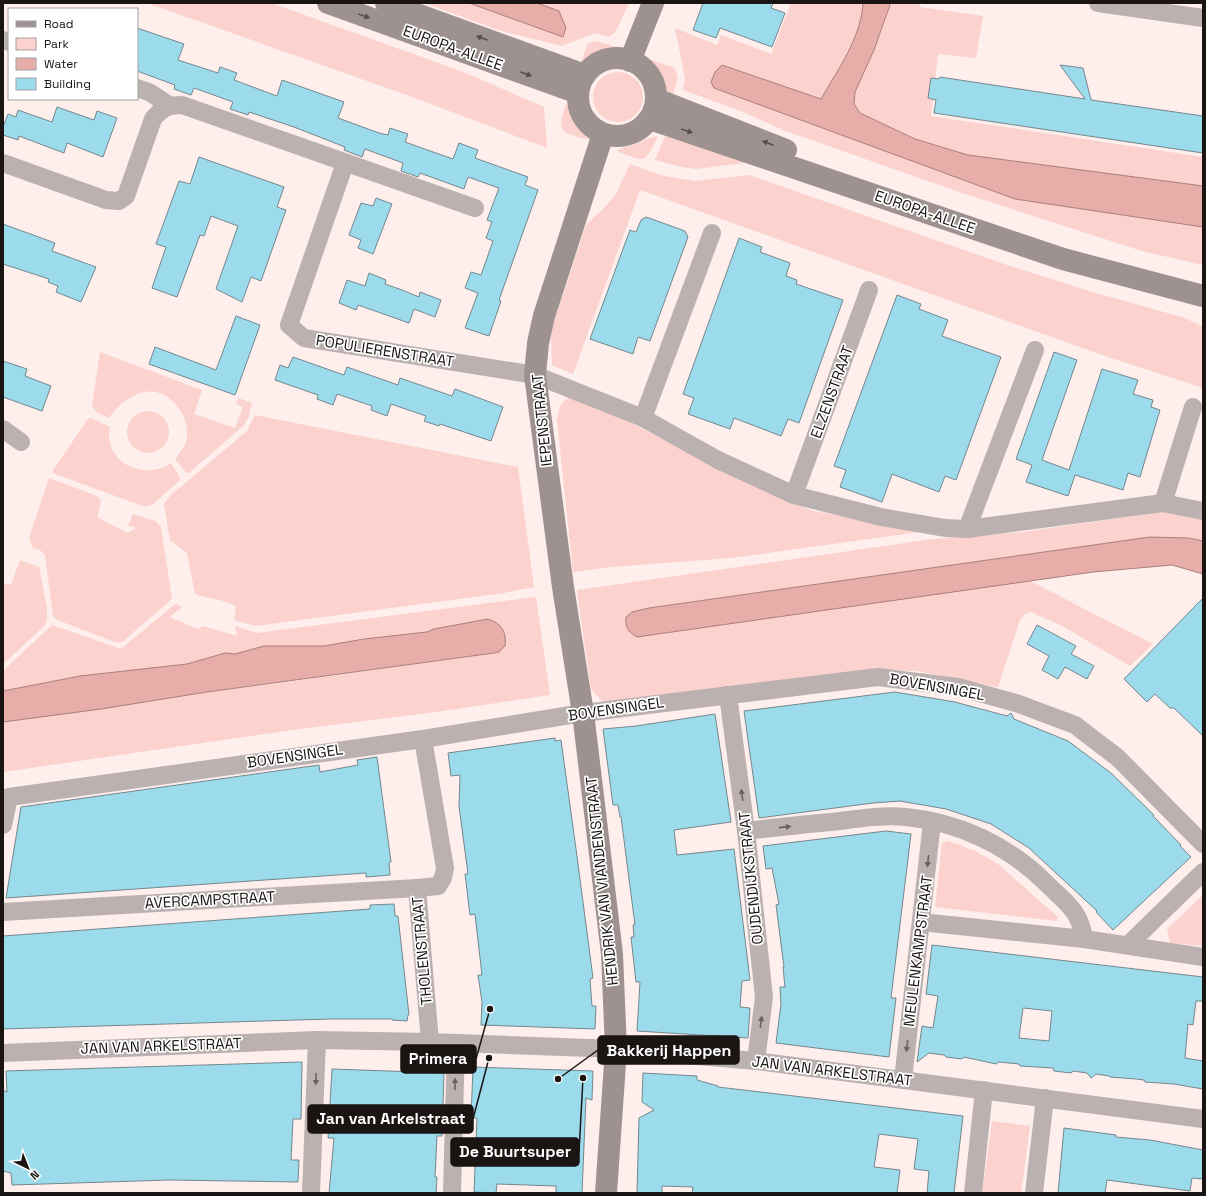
<svg xmlns="http://www.w3.org/2000/svg" width="1206" height="1196" viewBox="0 0 1206 1196" font-family="'Space Grotesk',sans-serif">
	<style>
		.green { fill: #fbd2ce }
		.water { fill: #e7ada8; stroke: #aa7f7b }
		.building { fill: #9bdbec; stroke: #75878c; fill-rule: evenodd }
		.lines { fill: none; stroke-linecap: round; stroke-linejoin: round }
		.street { stroke: #bab1b0; stroke-width: 18 }
		.secondary { stroke: #9e9291; stroke-width: 22 }
		.oneway { fill: #554d4c }
		.oneway2 { fill: #6a6262 }
		.labels { text-anchor: middle; stroke-width: 3.5; stroke-linejoin: round; paint-order: stroke }
		.street-label { font-size: 15px; fill: #1a1413; stroke: #fff }
		.leader { fill: none; stroke: #1a1413; stroke-width: 1.5 }
		.callout-dot { fill: #1a1413; stroke: #fff; stroke-width: 1.5 }
		.callout { fill: #1a1413; stroke: #1a1413; stroke-width: 1.5 }
		.callout-label { font-size: 16px; text-anchor: middle; font-weight: bold; fill: #fff }
	</style>
	<rect width="100%" height="100%" fill="#feeeec"/>
	<!-- green -->
	<g class="green">
		<polygon points="147,3 271,3 461,71 544,107 547,148 404,94"/>
		<polygon points="424,3 469,3 562,37 559,11 537,3 596,3 602,5 602,3 629,3 616,31 612,35 608,37 597,33 592,34 562,46 501,31"/>
		<path d="M791,3H863C861,38 838,69 821,99L722,65L715,73L711,82L1015,199L1203,227V265L1142,251L959,192L783,130L743,112L683,90L685,78L675,28L717,45L721,35L771,54Z"/>
		<polygon points="889,3 919,3 920,7 983,16 976,58 938,54 931,116 1203,157 1203,186 968,155 915,139 860,113 854,104 855,92 883,27"/>
		<path d="M597,41L622,49C618,53 612,52 607,53C597,56 590,62 580,65L588,43Z"/>
		<polygon points="646,58 675,68 678,78 672,98"/>
		<circle cx="618" cy="97" r="25"/>
		<path d="M566,104C573,110 582,130 588,140C561,132 556,133 566,104Z"/>
		<path d="M658,136C645,165 645,162 617,151C623,146 629,147 636,144C644,141 649,137 658,136Z"/>
		<polygon points="665,136 751,162 696,169 682,167 655,160"/>
		<polygon points="630,164 664,176 696,181 749,175 1004,264 1089,291 1185,318 1203,327 1203,388 1108,357 640,190 573,374 552,365 551,331 586,225 607,205 616,194"/>
		<path d="M100,352L202,390L194,414L235,428L243,407L236,404L238,398L252,403L249,416L244,425L189,473H186L175,459C180,453 186,446 187,438C188,427 185,417 179,409C158,378 126,393 109,418L96,412L92,406Z"/>
		<path d="M570,397L581,398L778,497L813,511L927,531L731,558L611,567L573,572L557,420C559,409 560,403 570,397Z"/>
		<circle cx="148" cy="432" r="21"/>
		<path d="M255,415L518,467L534,587L504,593L255,626L234,620L236,606C221,598 210,600 195,594L187,553L170,540L164,504L170,496L247,431Z"/>
		<path d="M91,418L110,427C102,461 143,482 171,463L179,476L180,480L153,504L145,507L53,473V470L88,419Z"/>
		<polygon points="49,478 97,496 101,501 97,517 127,533 135,529 135,527 128,526 133,514 155,521 161,527 172,599 122,642 115,642 57,620 53,616 45,555 40,550 33,548 29,538"/>
		<polygon points="1169,511 1203,516 1203,541 1188,538 1150,537 649,608 630,633 637,637 1030,581 1153,644 1130,666 1062,626 1031,612 1025,614 1020,620 998,687 916,671 890,670 605,704 591,689 577,590 933,539 1023,532"/>
		<polygon points="20,560 39,567 47,608 47,621 44,626 3,664 3,583 11,585"/>
		<polygon points="536,597 550,695 436,712 292,730 3,772 3,722 101,709 207,692 288,682 499,652 494,621 488,619 434,629 427,632 364,639 324,646 264,646 234,654 225,653 187,664 80,676 3,691 3,671 52,625 121,649 175,604 183,607 169,617 198,629 203,626 237,636 235,626 257,633"/>
		<polygon points="949,841 975,851 998,864 1058,917 1057,921 935,907 942,843"/>
		<polygon points="1203,895 1203,946 1170,943 1167,929"/>
		<polygon points="992,1121 1030,1126 1021,1193 982,1193"/>
	</g>
	<!-- water -->
	<g class="water">
		<polygon points="469,3 537,3 559,11 566,28 563,37"/>
		<path d="M863,3H889L890,5L874,50L855,92L854,104L860,113L915,139L968,155L1203,186V227L1015,199L714,88L711,82L715,72L722,65L821,99C838,69 861,38 863,3Z"/>
		<path d="M1150,537L1188,538L1203,541V574L1172,565L1093,572L637,637C628,632 625,627 626,617L632,612L649,608Z"/>
		<path d="M488,619C501,623 507,632 505,646L499,652L494,653L207,692L101,709L3,722V691L80,676L187,664L225,653L235,654L264,646H324L364,639L427,632L434,629Z"/>
	</g>
	<!-- building -->
	<g class="building">
		<polygon points="703,3 773,3 771,8 785,13 772,47 720,28 716,38 693,30"/>
		<polygon points="137,28 184,44 178,60 218,73 220,67 237,73 234,80 277,96 282,80 344,102 338,118 379,133 388,135 390,128 408,134 405,142 453,159 459,143 478,150 475,158 528,177 525,185 538,190 499,300 501,301 489,336 465,328 478,293 465,288 471,272 481,275 493,241 486,238 492,222 487,220 499,188 468,177 464,189 420,173 418,177 401,171 403,163 365,149 362,157 344,150 345,147 294,127 249,112 248,115 230,109 233,102 194,88 191,95 174,89 175,85 137,71"/>
		<polygon points="1060,65 1083,68 1091,100 1203,116 1203,153 934,113 936,100 928,98 931,78 939,79 940,77 1085,99"/>
		<polygon points="57,107 94,120 97,111 117,118 103,157 67,143 64,153 19,136 18,140 3,135 3,127 8,114 16,117 18,110 52,122"/>
		<polygon points="199,157 284,187 277,207 286,210 261,281 251,277 242,302 216,289 238,226 211,216 204,236 200,235 177,297 152,288 166,247 156,244 179,181 190,184"/>
		<polygon points="376,198 392,204 373,254 358,248 361,240 349,235 361,203 373,206"/>
		<polygon points="646,217 685,231 688,237 650,341 638,337 633,354 590,339 630,230 636,232 641,220"/>
		<polygon points="3,224 55,243 52,251 96,267 81,302 56,292 58,286 48,282 49,279 3,264"/>
		<polygon points="739,238 762,247 760,252 790,263 786,276 797,280 796,284 843,300 799,423 788,419 781,436 734,418 730,429 688,414 694,398 683,394"/>
		<polygon points="369,273 386,280 385,284 402,290 419,297 420,292 441,300 435,317 414,309 409,323 358,305 356,310 339,303 347,280 365,286"/>
		<polygon points="897,295 921,304 919,309 948,320 942,336 1001,357 956,480 945,476 939,492 892,474 882,502 840,487 846,470 834,466"/>
		<polygon points="236,316 260,325 235,395 149,364 155,347 216,370"/>
		<polygon points="1054,352 1077,360 1042,460 1069,470 1102,369 1138,380 1133,394 1153,400 1151,407 1160,410 1140,477 1128,473 1123,490 1075,475 1068,496 1026,482 1032,465 1016,459"/>
		<polygon points="293,357 344,375 347,367 398,385 400,378 452,396 455,389 503,407 491,441 440,424 439,426 424,421 426,416 391,404 387,416 371,410 372,406 337,394 333,405 317,399 318,395 275,380 280,365 288,368"/>
		<polygon points="3,361 27,369 25,376 51,386 42,411 3,397"/>
		<polygon points="1203,598 1203,736 1174,708 1170,708 1155,694 1147,702 1124,679"/>
		<polygon points="1037,625 1076,646 1071,654 1094,666 1087,679 1065,667 1058,679 1042,670 1049,656 1027,644"/>
		<polygon points="895,692 955,702 1007,716 1011,713 1014,719 1068,741 1111,773 1154,815 1153,816 1181,845 1180,846 1191,857 1113,930 1096,912 1097,911 1029,848 991,824 946,809 900,801 873,803 759,818 744,711"/>
		<polygon points="715,714 731,822 674,830 677,855 734,849 750,980 742,981 740,1007 750,1008 748,1038 637,1031 640,982 636,982 631,937 634,937 633,925 635,925 621,817 620,817 618,805 613,805 603,729 636,726"/>
		<polygon points="555,738 555,741 561,740 576,849 593,978 590,979 592,1006 596,1006 595,1029 481,1025 482,1002 478,975 482,975 475,914 470,915 465,874 468,874 459,806 460,775 451,776 448,753"/>
		<polygon points="377,757 391,862 389,863 390,875 366,877 366,873 6,898 21,807 319,765 320,772 358,765 357,760"/>
		<polygon points="886,831 911,834 891,998 896,998 889,1057 776,1043 781,1004 780,987 785,987 783,967 784,967 776,905 779,904 772,868 766,869 763,846"/>
		<polygon points="394,904 395,916 398,916 409,1015 408,1015 407,1021 392,1020 392,1019 330,1019 3,1029 3,936 370,909 370,905"/>
		<path d="M932,945L1203,977V1001H1196L1193,1025L1188,1024L1185,1058L1203,1061V1089L1174,1084L1145,1082L1144,1080L1136,1079L1110,1077L1109,1076L1096,1074L1091,1078L1087,1073L1073,1071L1071,1073L1054,1071L1053,1068L1020,1066L1019,1064L999,1062L996,1064L964,1057L962,1059L946,1057L944,1055L929,1053L917,1062L922,1026L933,1028L938,996L926,994ZM1023,1008L1052,1011L1049,1041L1019,1038Z"/>
		<polygon points="302,1062 301,1119 293,1119 291,1160 299,1160 298,1182 169,1180 12,1185 11,1173 3,1171 3,1090 7,1092 6,1071"/>
		<polygon points="473,1067 593,1071 592,1100 586,1098 582,1193 556,1193 556,1186 497,1184 496,1193 474,1192 477,1118 471,1118"/>
		<polygon points="332,1069 444,1073 442,1136 437,1136 435,1177 437,1177 436,1193 329,1193 334,1138 328,1138"/>
		<polygon points="643,1073 697,1076 697,1080 718,1086 718,1087 963,1116 954,1193 927,1193 929,1171 914,1169 918,1139 879,1134 874,1167 900,1170 897,1193 692,1193 693,1187 662,1186 662,1193 637,1193 639,1118 654,1110 642,1102"/>
		<polygon points="1064,1128 1116,1135 1116,1137 1150,1140 1203,1150 1203,1179 1192,1178 1190,1191 1107,1180 1105,1193 1058,1193"/>
	</g>
	<g class="lines">
		<!-- street -->
		<g class="street">
			<polyline points="1098,3 1203,18"/>
			<polyline points="3,40 9,42"/>
			<polyline points="137,88 149,92 169,105"/>
			<path d="M3,163L106,200L119,201L126,196L153,119C162,108 168,105 182,105L475,208"/>
			<polyline points="345,163 289,325 304,338 535,375 643,418 718,460 794,495 881,517 945,528 967,529 1163,503 1203,511"/>
			<polyline points="643,418 712,233"/>
			<polyline points="3,429 21,442"/>
			<polyline points="794,495 869,290"/>
			<polyline points="1163,503 1193,407"/>
			<polyline points="967,529 1035,350"/>
			<polyline points="728,695 746,831 764,997 756,1061"/>
			<polyline points="423,739 445,868 443,878 438,886 417,888 430,1042"/>
			<polyline points="3,825 9,797 423,739 583,713 878,677 958,687 1016,703 1075,725 1118,758 1203,844"/>
			<path d="M746,831C778,827 809,824 840,821C862,818 884,815 906,817C959,822 1009,846 1046,883C1066,903 1080,910 1084,939"/>
			<polyline points="3,912 417,888"/>
			<polyline points="921,922 1084,939 1203,957"/>
			<polyline points="1128,945 1203,872"/>
			<polyline points="3,1053 317,1040 430,1042 616,1049 756,1061 1203,1119"/>
			<polyline points="903,1080 932,822"/>
			<polyline points="311,1193 317,1040"/>
			<polyline points="452,1193 456,1043"/>
			<polyline points="973,1193 984,1090"/>
			<polyline points="1034,1193 1045,1098"/>
		</g>
		<!-- secondary -->
		<g class="secondary">
			<polyline points="328,3 578,93"/>
			<polyline points="386,3 585,75"/>
			<circle cx="617" cy="97" r="39"/>
			<polyline points="630,61 653,3"/>
			<polyline points="656,99 786,150"/>
			<polyline points="650,119 1063,259 1203,296"/>
			<polyline points="603,134 544,316 538,343 535,375 563,587 583,713 612,954 616,1049 606,1193"/>
		</g>
	</g>
	<!-- one-way arrows -->
	<defs><path id="oneway-solid" d="M-6-.8H1V-3.2L6.5 0L1 3.2V.8H-6Z"/></defs>
	<g class="oneway">
		<use href="#oneway-solid" transform="translate(364 16) rotate(20)"/>
		<use href="#oneway-solid" transform="translate(482 38) rotate(-160)"/>
		<use href="#oneway-solid" transform="translate(526 74) rotate(20)"/>
		<use href="#oneway-solid" transform="translate(687 131) rotate(19)"/>
		<use href="#oneway-solid" transform="translate(768 143) rotate(-159)"/>
	</g>
	<g class="oneway2">
		<use href="#oneway-solid" transform="translate(742 795) rotate(-98)"/>
		<use href="#oneway-solid" transform="translate(785 827) rotate(-6)"/>
		<use href="#oneway-solid" transform="translate(928 861) rotate(96)"/>
		<use href="#oneway-solid" transform="translate(761 1022) rotate(-83)"/>
		<use href="#oneway-solid" transform="translate(907 1046) rotate(97)"/>
		<use href="#oneway-solid" transform="translate(316 1079) rotate(92)"/>
		<use href="#oneway-solid" transform="translate(455 1084) rotate(-89)"/>
	</g>
	<g class="labels">
		<!-- street labels -->
		<g class="street-label">
			<text transform="translate(453 48) rotate(20)" y="5">EUROPA-ALLEE</text>
			<text transform="translate(925 212) rotate(19)" y="5">EUROPA-ALLEE</text>
			<text transform="translate(385 351) rotate(9)" y="5">POPULIERENSTRAAT</text>
			<text transform="translate(832 392) rotate(-70)" y="5">ELZENSTRAAT</text>
			<text transform="translate(542 420) rotate(-96)" y="5">IEPENSTRAAT</text>
			<text transform="translate(937 687) rotate(10)" y="5">BOVENSINGEL</text>
			<text transform="translate(616 709) rotate(-8)" y="5">BOVENSINGEL</text>
			<text transform="translate(295 756) rotate(-8)" y="5">BOVENSINGEL</text>
			<text transform="translate(751 878) rotate(-96)" y="5">OUDENDIJKSTRAAT</text>
			<text transform="translate(602 881) rotate(-96)" y="5">HENDRIK VAN VIANDENSTRAAT</text>
			<text transform="translate(210 900) rotate(-3)" y="5">AVERCAMPSTRAAT</text>
			<text transform="translate(422 951) rotate(-95)" y="5">THOLENSTRAAT</text>
			<text transform="translate(918 951) rotate(-83)" y="5">MEULENKAMPSTRAAT</text>
			<text transform="translate(161 1046) rotate(-2)" y="5">JAN VAN ARKELSTRAAT</text>
			<text transform="translate(832 1071) rotate(7)" y="5">JAN VAN ARKELSTRAAT</text>
		</g>
	</g>
	<!-- callouts -->
	<path class="leader" d="M558 1079L598 1050M490 1009L476 1059M489 1058L473 1119M583 1078L579 1152"/>
	<g class="callout-dot">
		<circle cx="558" cy="1079" r="4"/>
		<circle cx="490" cy="1009" r="4"/>
		<circle cx="489" cy="1058" r="4"/>
		<circle cx="583" cy="1078" r="4"/>
	</g>
	<g class="callout">
		<rect x="598" y="1036" width="141" height="28" rx="4"/>
		<rect x="401" y="1045" width="75" height="28" rx="4"/>
		<rect x="308" y="1105" width="165" height="28" rx="4"/>
		<rect x="451" y="1138" width="128" height="28" rx="4"/>
	</g>
	<g class="callout-label">
		<text x="669" y="1056">Bakkerij Happen</text>
		<text x="438" y="1064">Primera</text>
		<text x="391" y="1124">Jan van Arkelstraat</text>
		<text x="515" y="1157">De Buurtsuper</text>
	</g>
	<!-- border -->
	<rect width="1206" height="1196" fill="none" stroke="#1a1413" stroke-width="8"/>
	<!-- legend -->
	<rect x="8" y="8" width="130" height="92" fill="#ffffff" stroke="#a3a1a1"/>
	<rect x="16" y="21" width="20" height="6" fill="#9e9291" stroke="#a3a1a1"/>
	<text x="44" y="28" font-size="12" fill="#1a1413">Road</text>
	<rect x="16" y="38" width="20" height="12" fill="#fbd2ce" stroke="#a3a1a1"/>
	<text x="44" y="48" font-size="12" fill="#1a1413">Park</text>
	<rect x="16" y="58" width="20" height="12" fill="#e7ada8" stroke="#a3a1a1"/>
	<text x="44" y="68" font-size="12" fill="#1a1413">Water</text>
	<rect x="16" y="78" width="20" height="12" fill="#9bdbec" stroke="#a3a1a1"/>
	<text x="44" y="88" font-size="12" fill="#1a1413">Building</text>
	<!-- north arrow -->
	<g transform="translate(28 1168) rotate(137)" stroke="#ffffff" stroke-width="3" paint-order="stroke">
	<path d="M0-3L7 15L0 10L-7 15Z" fill="#1a1413"/>
	<text y="-6" font-size="11" font-weight="bold" text-anchor="middle" fill="#1a1413">N</text>
	</g>
</svg>
